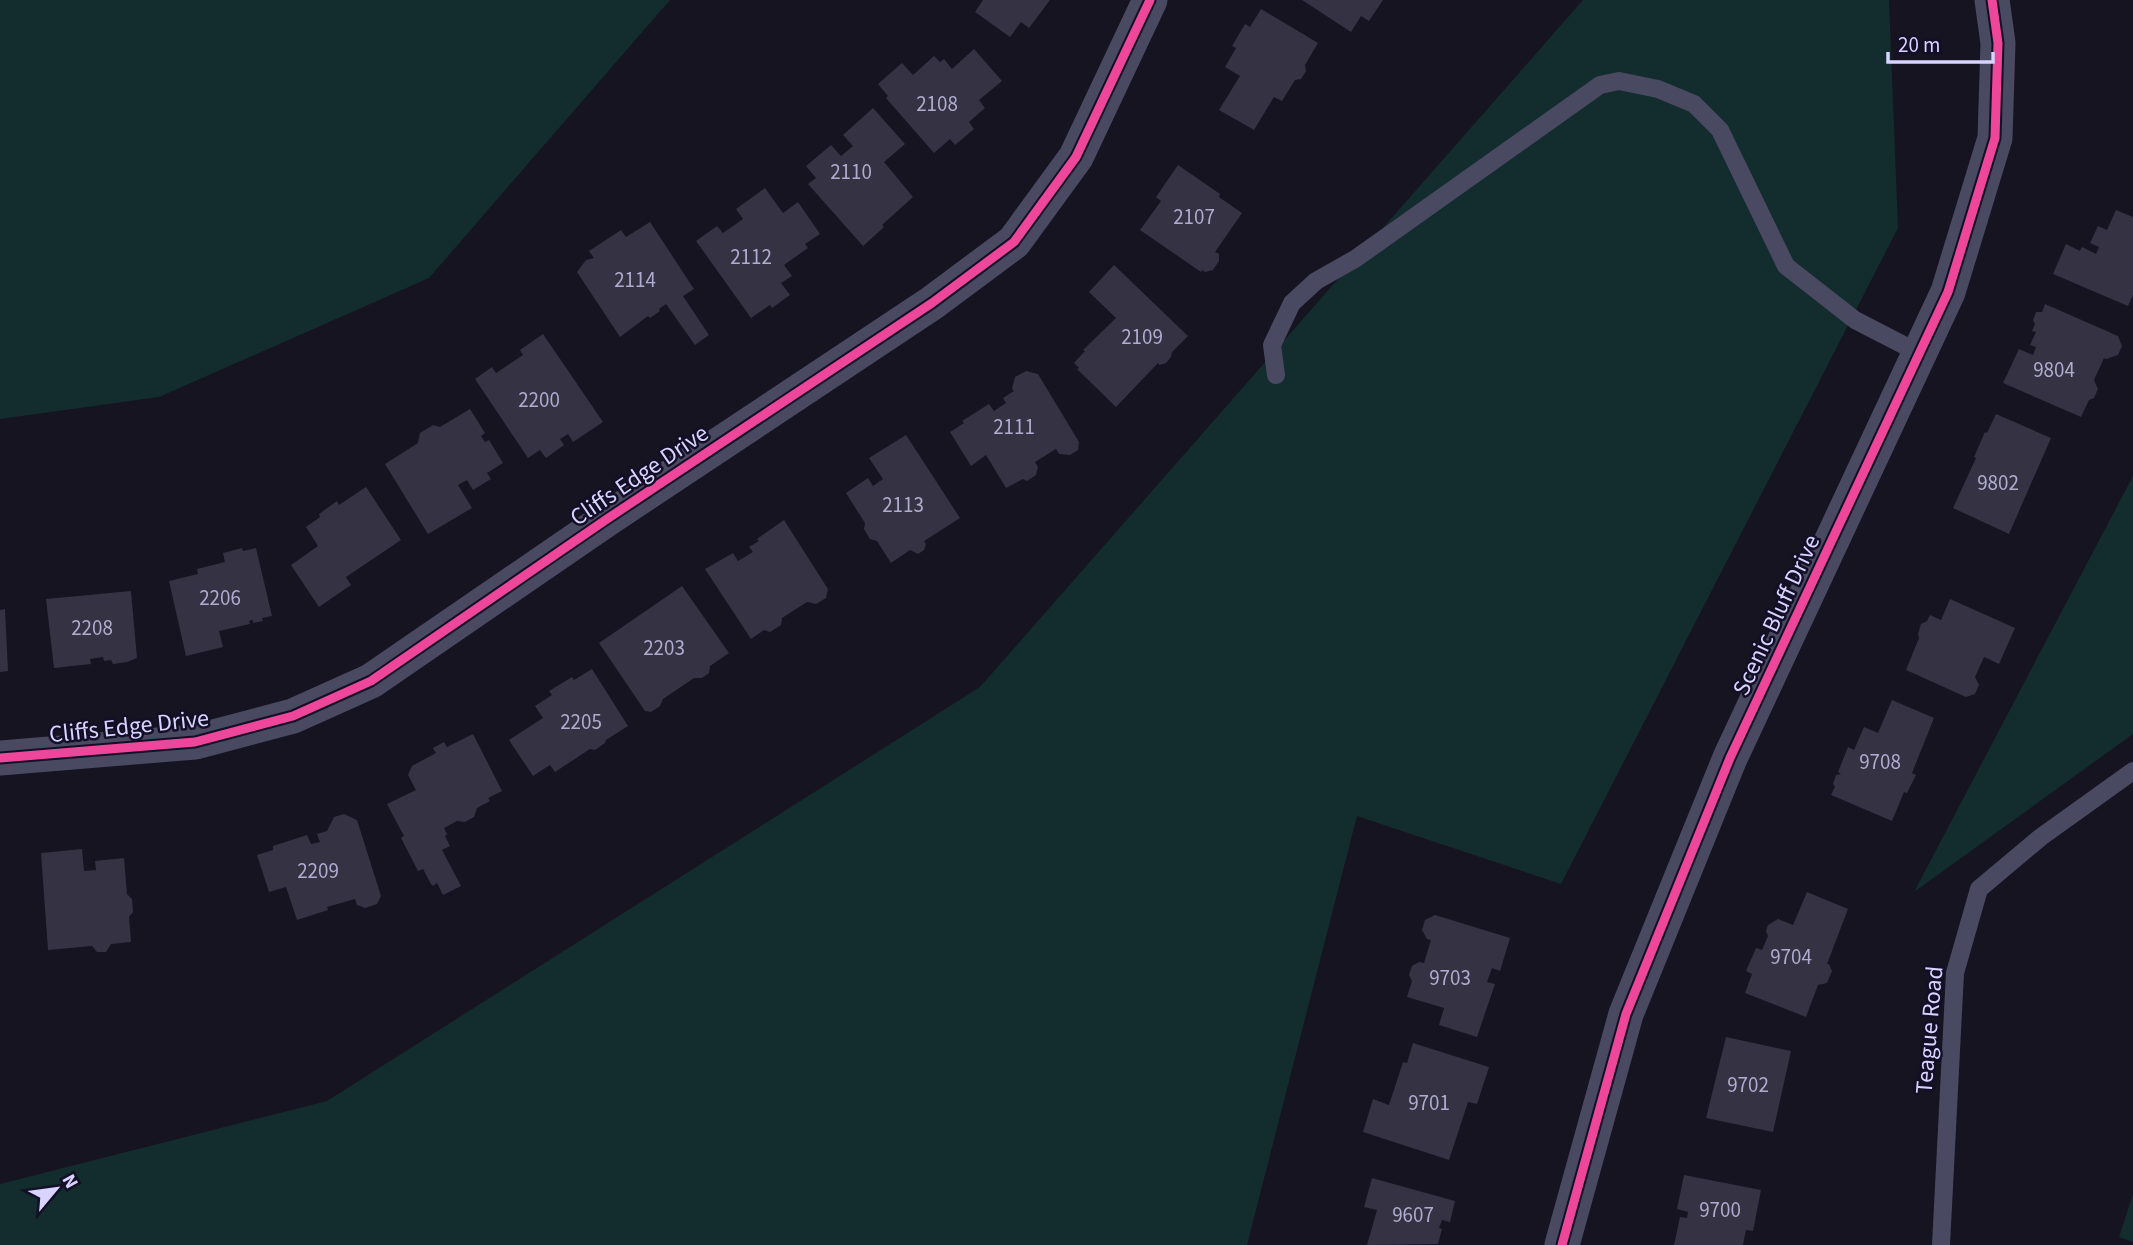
<svg xmlns="http://www.w3.org/2000/svg" width="2133" height="1245" viewBox="0 0 2133 1245" font-family="'Source Sans 3',sans-serif">
	<style>
		.green { fill: #132c2d }
		.building { fill: #343243 }
		.lines { fill: none; stroke-linecap: round; stroke-linejoin: round }
		.lane { stroke: #4a4962; stroke-width: 18 }
		.street { stroke: #4a4962; stroke-width: 35 }
		.cycleway-casing { stroke: #130f26; stroke-width: 13 }
		.cycleway { stroke: #ed469a; stroke-width: 9 }
		.labels { text-anchor: middle; stroke-width: 5; stroke-linejoin: round; paint-order: stroke }
		.number-label { font-size: 21px; fill: #b0acd0 }
		.street-label { font-size: 24px; fill: #d9d4ff; stroke: #130f26 }
	</style>
	<rect width="100%" height="100%" fill="#161421"/>
	<!-- green -->
	<g class="green">
		<polygon points="0,0 670,0 429,278 159,397 0,419"/>
		<polygon points="1583,0 1889,0 1898,228 1561,884 1357,816 1247,1245 0,1245 0,1184 327,1101 980,687"/>
		<polygon points="2133,476 2133,734 1914,892"/>
		<polygon points="2133,1194 2133,1242 2119,1237"/>
	</g>
	<!-- building -->
	<g class="building">
		<polygon points="983,0 1050,0 1029,28 1021,22 1010,37 975,12"/>
		<polygon points="1302,0 1383,0 1369,21 1361,16 1351,32"/>
		<polygon points="1261,9 1318,43 1305,65 1306,71 1301,79 1295,80 1282,101 1274,97 1254,130 1219,110 1240,76 1225,67 1236,48 1232,46 1245,24 1250,27"/>
		<polygon points="974,49 1002,81 979,100 985,108 969,122 974,129 955,145 950,139 934,153 886,98 888,96 878,84 902,63 913,75 934,56 940,62 944,59 952,69"/>
		<polygon points="873,108 905,144 884,162 913,197 882,225 884,227 863,246 808,184 816,178 806,166 831,145 841,156 853,146 843,135"/>
		<polygon points="1178,165 1220,194 1219,197 1242,213 1215,252 1219,254 1219,261 1213,270 1205,272 1202,270 1201,272 1140,230 1161,201 1156,197"/>
		<polygon points="765,188 783,213 798,202 820,234 805,244 808,248 784,265 792,276 781,283 790,295 772,308 770,305 751,318 696,241 717,226 723,233 743,219 736,209"/>
		<polygon points="2116,210 2133,217 2133,295 2128,306 2053,274 2066,244 2080,251 2082,247 2096,254 2099,247 2090,243 2098,226 2107,230"/>
		<polygon points="650,222 694,289 683,296 709,335 695,345 666,304 659,309 660,311 650,318 648,316 620,337 577,272 586,260 594,258 589,251 621,230 626,237"/>
		<polygon points="1114,265 1188,336 1172,352 1171,357 1166,363 1159,365 1158,363 1116,407 1077,369 1079,368 1074,363 1085,351 1083,350 1116,318 1089,292"/>
		<polygon points="2045,304 2118,336 2122,346 2118,355 2106,359 2104,358 2094,380 2098,389 2094,398 2089,400 2081,417 2003,383 2019,349 2033,355 2036,347 2030,345 2036,332 2032,331 2035,324 2033,320 2036,312 2042,312"/>
		<polygon points="543,334 603,422 573,442 568,434 560,439 564,445 546,458 540,450 528,458 475,379 492,367 496,373 523,355 520,350"/>
		<polygon points="1026,371 1038,374 1079,442 1078,450 1070,455 1059,454 1056,449 1035,462 1038,467 1036,475 1027,481 1023,479 1006,488 986,455 971,466 950,432 964,423 962,421 989,404 994,411 1006,403 1003,398 1014,391 1012,389 1015,377"/>
		<polygon points="470,409 485,433 481,436 485,442 489,440 503,463 487,473 491,479 473,490 467,480 458,485 472,508 428,534 385,464 418,443 420,433 433,425 440,427"/>
		<polygon points="1996,414 2051,438 2009,534 1953,508 1976,458 1974,457 1985,432 1987,433"/>
		<polygon points="906,435 960,518 924,541 926,544 924,550 918,554 910,550 891,563 877,541 870,539 864,529 865,523 846,493 868,478 873,486 883,479 869,458"/>
		<polygon points="366,487 401,540 346,577 351,585 319,607 291,565 318,546 306,527 320,517 319,514 337,501 339,505"/>
		<polygon points="784,520 828,589 826,598 816,604 807,602 782,618 781,625 770,632 764,630 751,639 705,569 733,553 738,561 753,552 749,547 759,541 757,539"/>
		<polygon points="242,548 243,551 256,548 272,616 262,618 263,621 253,623 253,620 249,621 250,624 219,631 223,647 186,656 169,581 198,574 197,569 225,562 223,553"/>
		<polygon points="682,586 729,653 710,666 709,673 702,678 694,678 663,699 660,706 651,712 645,711 599,643"/>
		<polygon points="131,591 137,658 127,662 113,664 111,660 104,661 103,657 90,659 91,664 54,668 46,599"/>
		<polygon points="1950,599 2015,628 1999,664 1984,657 1975,677 1979,685 1975,694 1966,697 1906,670 1919,638 1918,634 1921,624 1927,621 1930,615 1941,620"/>
		<polygon points="5,609 8,671 0,672 0,610"/>
		<polygon points="592,669 628,726 606,740 605,743 595,750 590,749 555,772 550,765 533,776 509,740 543,718 535,706 552,695 549,691 572,677 574,680"/>
		<polygon points="1892,700 1934,718 1912,773 1916,775 1907,793 1904,792 1892,821 1831,795 1835,787 1833,784 1836,775 1841,774 1838,772 1848,747 1854,750 1864,727 1878,733"/>
		<polygon points="473,734 502,791 488,798 490,801 477,808 474,817 465,822 457,821 444,828 447,834 445,836 450,846 442,850 461,886 443,895 437,883 433,886 431,884 423,869 418,871 401,838 404,836 387,804 416,790 408,775 412,766 436,753 433,748 444,742 447,747"/>
		<polygon points="344,814 357,820 381,896 377,904 365,908 357,905 355,899 327,907 328,910 297,920 286,887 269,892 257,855 273,850 273,846 307,835 311,844 320,842 317,834 327,831 334,817"/>
		<polygon points="82,849 84,871 96,870 95,861 124,858 127,894 132,899 133,912 129,917 131,942 111,944 106,952 97,952 92,946 48,950 41,853"/>
		<polygon points="1807,892 1848,909 1827,964 1829,964 1832,971 1827,983 1818,985 1806,1017 1745,993 1752,974 1746,971 1756,948 1762,950 1768,936 1766,931 1768,925 1778,919 1793,925"/>
		<polygon points="1435,915 1510,938 1500,971 1492,968 1487,982 1495,984 1477,1037 1439,1025 1444,1008 1407,997 1412,981 1409,975 1412,966 1419,962 1424,963 1431,940 1427,939 1422,930 1425,920"/>
		<polygon points="1726,1037 1791,1051 1773,1132 1706,1118"/>
		<polygon points="1413,1043 1489,1067 1477,1104 1468,1102 1449,1160 1363,1132 1373,1099 1389,1105 1403,1062 1407,1063"/>
		<polygon points="1684,1175 1761,1190 1753,1231 1746,1230 1743,1245 1674,1245 1680,1217 1687,1218 1688,1212 1677,1209"/>
		<polygon points="1372,1178 1455,1201 1450,1222 1442,1220 1439,1228 1442,1229 1438,1244 1367,1245 1377,1210 1364,1207"/>
	</g>
	<g class="lines">
		<!-- lane -->
		<g class="lane">
			<polyline points="1276,375 1272,345 1292,303 1316,281 1355,259 1600,85 1619,81 1658,89 1694,104 1720,130 1786,266 1855,320 1919,353"/>
			<polyline points="1941,1245 1955,973 1979,889 2041,837 2133,771"/>
		</g>
		<!-- street -->
		<g class="street">
			<polyline points="0,758 195,742 293,716 371,681 607,519 932,303 1014,242 1076,157 1150,0"/>
			<polyline points="1562,1245 1626,1014 1730,758 1948,292 1995,138 1998,43 1992,0"/>
		</g>
		<defs>
			<g id="cycleway">
				<polyline points="0,758 195,742 293,716 371,681 607,519 932,303 1014,242 1076,157 1150,0"/>
				<polyline points="1562,1245 1626,1014 1730,758 1948,292 1995,138 1998,43 1992,0"/>
			</g>
		</defs>
		<!-- cycleway casing -->
		<use href="#cycleway" class="cycleway-casing"/>
		<!-- cycleway -->
		<use href="#cycleway" class="cycleway"/>
	</g>
	<g class="labels">
		<!-- number labels -->
		<g class="number-label">
			<text x="937" y="111">2108</text>
			<text x="851" y="179">2110</text>
			<text x="1194" y="224">2107</text>
			<text x="751" y="264">2112</text>
			<text x="635" y="287">2114</text>
			<text x="1142" y="344">2109</text>
			<text x="2054" y="377">9804</text>
			<text x="539" y="407">2200</text>
			<text x="1014" y="434">2111</text>
			<text x="1998" y="490">9802</text>
			<text x="903" y="512">2113</text>
			<text x="220" y="605">2206</text>
			<text x="92" y="635">2208</text>
			<text x="664" y="655">2203</text>
			<text x="581" y="729">2205</text>
			<text x="1880" y="769">9708</text>
			<text x="318" y="878">2209</text>
			<text x="1791" y="964">9704</text>
			<text x="1450" y="985">9703</text>
			<text x="1748" y="1092">9702</text>
			<text x="1429" y="1110">9701</text>
			<text x="1720" y="1217">9700</text>
			<text x="1413" y="1222">9607</text>
		</g>
		<!-- street labels -->
		<g class="street-label">
			<text transform="translate(639 475) rotate(-34)" y="8">Cliffs Edge Drive</text>
			<text transform="translate(1776 615) rotate(-65)" y="8">Scenic Bluff Drive</text>
			<text transform="translate(129 726) rotate(-6)" y="8">Cliffs Edge Drive</text>
			<text transform="translate(1929 1030) rotate(-85)" y="8">Teague Road</text>
		</g>
	</g>
	<!-- north arrow -->
	<g transform="translate(56 1189) rotate(61)" stroke="#130f26" stroke-width="5" paint-order="stroke">
	<path d="M0-5L12 26L0 18L-12 26Z" fill="#d9d4ff"/>
	<text y="-10" font-size="19" font-weight="bold" text-anchor="middle" fill="#d9d4ff">N</text>
	</g>
	<!-- scale -->
	<path d="M1888 52v10h105v-10" fill="none" stroke="#d9d4ff" stroke-width="3.5"/>
	<text x="1898" y="52" font-size="21" fill="#d9d4ff" stroke="#130f26" stroke-width="5" paint-order="stroke">20 m</text>
</svg>
